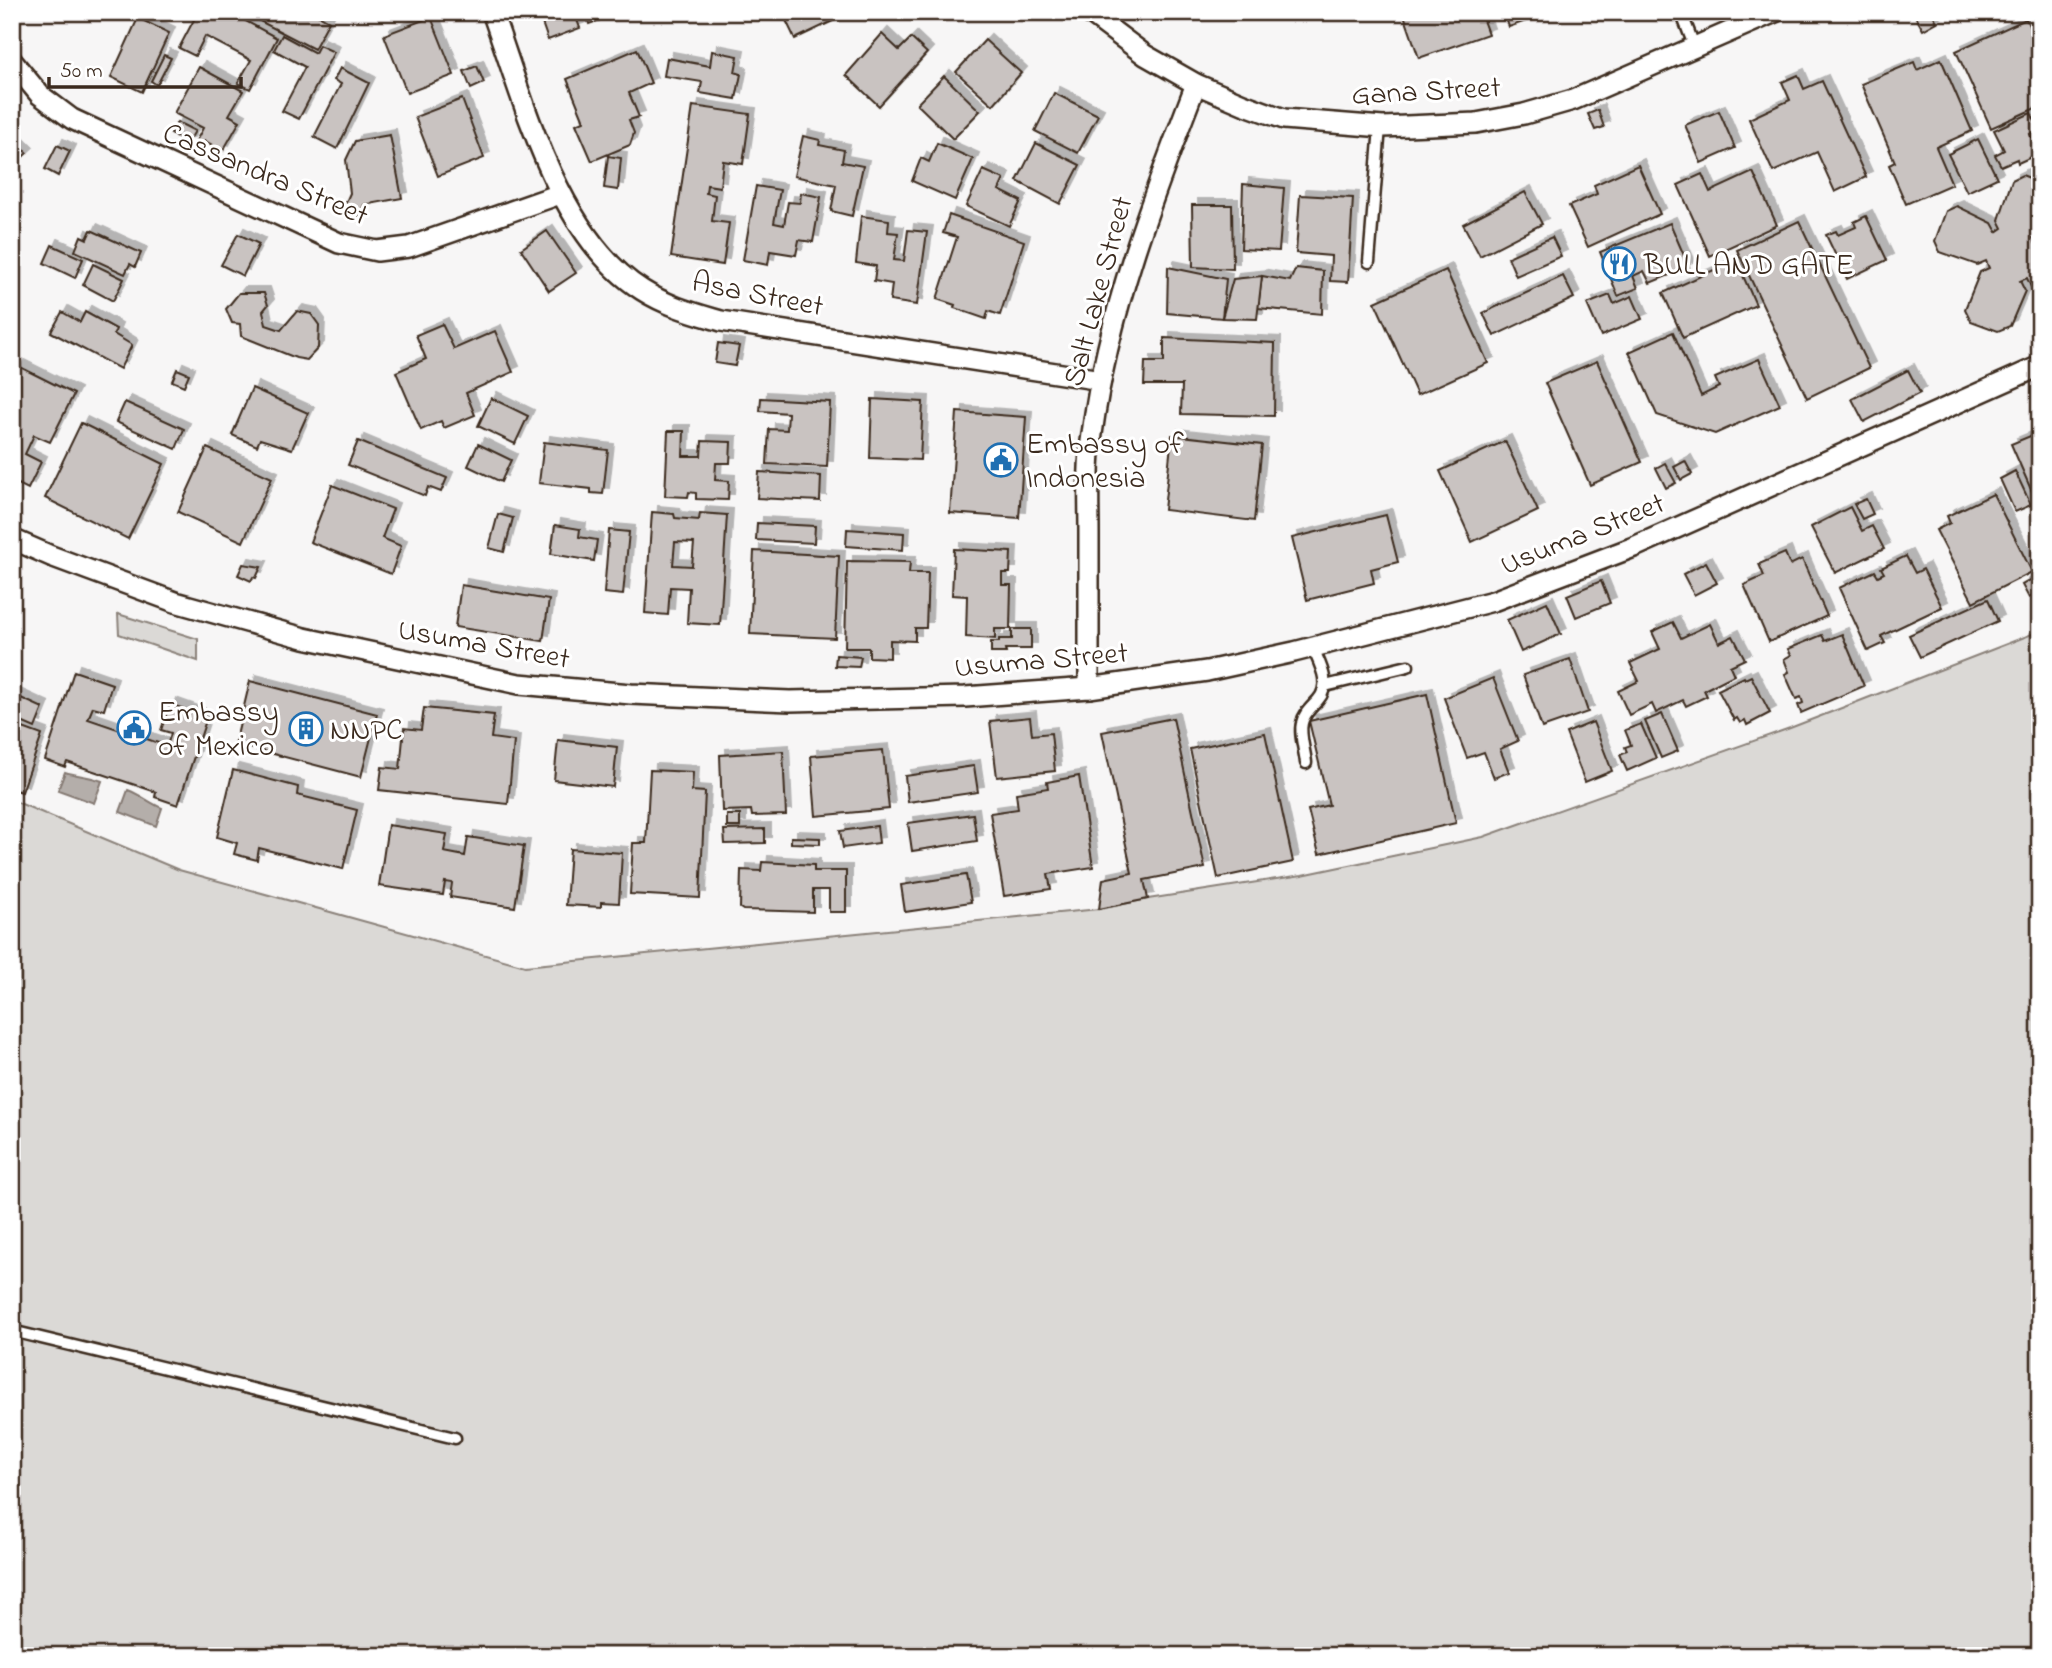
<svg xmlns="http://www.w3.org/2000/svg" width="2052" height="1668" viewBox="0 0 2052 1668" font-family="'Indie Flower',sans-serif">
	<style>
		.green { fill: #dbd9d6; stroke: #8b827a; stroke-width: 2 }
		.water { fill: #b4aeaa; stroke: #847972; stroke-width: 2 }
		.building { fill: #c9c3c1; stroke: #3b2a1e; stroke-width: 2; fill-rule: evenodd; filter: url(#shadow) }
		.lines { fill: none; stroke-linecap: round; stroke-linejoin: round }
		.lane-casing { stroke: #3b2a1e; stroke-width: 15 }
		.street-casing { stroke: #3b2a1e; stroke-width: 24 }
		.lane { stroke: #fff; stroke-width: 10 }
		.street { stroke: #fff; stroke-width: 19 }
		.labels { text-anchor: middle; stroke-width: 6; stroke-linejoin: round; paint-order: stroke }
		.street-label { font-size: 30px; fill: #3b2a1e; stroke: #fff }
		.poi-label { font-size: 30px; fill: #3b2a1e; stroke: #fff; text-anchor: start }
	</style>
	<defs>
		<filter id="shadow"><feDropShadow dx="6" dy="-6" stdDeviation="0" flood-color="#0004"/></filter>
	</defs>
	<rect width="100%" height="100%" fill="#f7f6f6"/>
	<filter id="ink" filterUnits="userSpaceOnUse"><feTurbulence type="fractalNoise" baseFrequency=".0143" numOctaves="2"/><feDisplacementMap in="SourceGraphic" scale="14" xChannelSelector="R" yChannelSelector="G"/><feConvolveMatrix kernelMatrix="1 2 1 2 8 2 1 2 1" color-interpolation-filters="sRGB"/></filter>
	<g filter="url(#ink)">
		<!-- green -->
		<g class="green">
			<polygon points="118,614 198,639 198,661 119,634"/>
			<polygon points="2040,631 2040,1656 12,1656 12,800 179,870 525,966 1099,909 1148,899 1302,875 1483,837 1790,728"/>
		</g>
		<!-- water -->
		<g class="water">
			<path d="M65,772C78,776 89,776 102,781L94,803L58,790Z"/>
			<path d="M128,790C141,795 150,803 162,808L156,826L120,812Z"/>
		</g>
		<!-- building -->
		<g class="building">
			<polygon points="198,12 229,12 277,38 250,89 238,83 251,60 205,36 195,56 179,48"/>
			<polygon points="255,12 313,12 329,21 314,49 252,17"/>
			<polygon points="553,12 574,12 580,28 548,40 540,17"/>
			<polygon points="585,12 623,12 589,24"/>
			<polygon points="782,12 852,12 795,39"/>
			<polygon points="1403,12 1480,12 1488,34 1419,58"/>
			<polygon points="1504,12 1552,12 1509,27"/>
			<polygon points="1913,12 1932,12 1937,22 1923,30"/>
			<polygon points="431,17 454,75 407,93 384,35"/>
			<polygon points="138,18 169,33 142,92 111,77"/>
			<polygon points="2026,19 2040,49 2040,106 1991,128 1956,51"/>
			<polygon points="882,34 899,50 911,38 927,53 879,106 846,75"/>
			<polygon points="282,35 315,53 319,45 334,52 299,119 282,111 305,67 274,50"/>
			<polygon points="985,40 1021,73 993,105 956,72"/>
			<polygon points="637,49 651,83 629,93 639,117 629,120 634,133 630,145 592,161 576,124 584,121 567,79"/>
			<polygon points="712,51 738,56 735,72 741,74 736,99 700,93 702,82 664,76 667,58 710,66"/>
			<polygon points="164,55 171,58 157,85 151,81"/>
			<polygon points="1941,59 1972,131 1936,147 1952,184 1906,204 1889,165 1895,162 1861,84 1914,62 1917,70"/>
			<polygon points="477,66 484,83 471,89 464,71"/>
			<polygon points="199,67 243,91 229,115 240,121 223,151 205,141 203,145 196,141 203,128 174,113"/>
			<polygon points="340,68 369,83 337,149 314,137 341,84 334,80"/>
			<polygon points="1798,75 1804,89 1822,81 1866,177 1835,192 1817,152 1773,172 1749,119 1790,100 1782,82"/>
			<polygon points="944,76 980,111 953,139 917,104"/>
			<polygon points="1054,93 1098,115 1078,153 1035,131"/>
			<polygon points="462,99 484,158 438,176 415,117"/>
			<polygon points="693,106 750,114 743,164 723,161 720,187 707,185 706,193 715,195 712,221 729,223 723,265 671,257"/>
			<polygon points="1598,110 1604,127 1595,130 1588,114"/>
			<polygon points="1719,111 1735,148 1701,163 1685,125"/>
			<polygon points="2031,113 2039,130 2030,134 2035,145 2040,142 2040,153 2018,163 2017,159 2001,166 1995,155 2004,150 1994,130"/>
			<polygon points="177,122 195,131 188,143 171,134"/>
			<polygon points="390,135 402,198 364,205 358,221 341,213 350,193 346,160 355,141"/>
			<polygon points="803,136 820,140 819,145 844,150 842,162 863,166 852,216 831,211 836,185 794,176"/>
			<polygon points="12,138 27,153 12,167"/>
			<polygon points="1978,139 1997,178 1967,192 1948,154"/>
			<polygon points="937,143 973,159 955,200 912,181 921,158 929,162"/>
			<polygon points="1036,143 1080,165 1060,204 1017,181"/>
			<polygon points="57,145 70,151 58,176 45,169"/>
			<polygon points="608,156 621,158 618,190 604,188"/>
			<polygon points="1638,165 1660,214 1588,247 1569,206 1597,194 1594,185"/>
			<polygon points="983,170 1004,179 999,190 1021,201 1009,226 966,206"/>
			<polygon points="1753,172 1777,225 1710,256 1678,185 1702,174 1710,192"/>
			<polygon points="2022,175 2040,182 2040,234 2033,238 2036,245 2040,243 2040,291 2031,287 2027,278 2020,281 2025,291 2010,326 1998,331 1971,321 1965,309 1980,272 1989,268 1986,261 1977,265 1940,252 1935,241 1946,211 1957,206 1992,223 1997,232 2003,228 1999,220 2012,180"/>
			<polygon points="1243,184 1284,188 1279,251 1241,249"/>
			<polygon points="756,186 780,190 774,223 784,225 788,202 800,203 801,193 821,197 813,242 799,240 796,255 770,251 768,265 743,260"/>
			<polygon points="1525,192 1542,224 1480,256 1463,224"/>
			<polygon points="1300,195 1353,198 1348,282 1330,281 1331,256 1296,253"/>
			<polygon points="1192,205 1232,205 1233,269 1193,267"/>
			<polygon points="949,215 1024,241 1000,315 988,311 986,319 954,308 955,305 937,299 957,237 943,233"/>
			<polygon points="861,216 889,220 888,232 898,233 894,260 904,261 908,230 927,232 917,305 890,301 892,284 874,281 876,266 856,263"/>
			<polygon points="1866,216 1887,260 1847,279 1826,235 1836,231 1838,235 1856,227 1854,222"/>
			<polygon points="1799,221 1869,368 1807,398 1737,250"/>
			<polygon points="1670,223 1689,267 1650,283 1644,271 1633,276 1638,288 1618,296 1600,252"/>
			<polygon points="91,230 141,253 135,267 130,264 125,274 75,251 81,236 87,239"/>
			<polygon points="547,231 576,273 549,291 521,249"/>
			<polygon points="238,234 259,244 243,276 221,265"/>
			<polygon points="1552,237 1561,256 1516,276 1508,257"/>
			<polygon points="52,245 83,259 75,278 44,263"/>
			<polygon points="1736,260 1756,305 1683,338 1663,293"/>
			<polygon points="93,264 124,279 113,301 83,285"/>
			<polygon points="1168,267 1226,279 1222,318 1167,313"/>
			<polygon points="1296,268 1323,271 1322,314 1258,308 1262,276 1290,281"/>
			<polygon points="1446,270 1488,363 1417,395 1375,302"/>
			<polygon points="1262,276 1257,319 1222,318 1233,279"/>
			<polygon points="1563,276 1574,298 1494,336 1483,313"/>
			<polygon points="239,293 264,293 268,305 263,311 266,325 281,330 297,311 311,314 319,325 318,348 307,360 296,358 241,336 240,324 232,323 226,309"/>
			<polygon points="1610,295 1614,304 1632,296 1642,319 1601,336 1587,304"/>
			<polygon points="62,312 80,322 85,312 116,329 114,334 132,345 120,369 51,332"/>
			<polygon points="442,324 454,349 495,331 513,372 466,393 475,415 444,428 441,421 421,430 396,372 426,359 416,335"/>
			<polygon points="1673,332 1701,396 1719,387 1715,378 1759,359 1780,405 1715,434 1657,415 1629,352"/>
			<polygon points="1164,338 1275,343 1274,416 1181,414 1182,385 1144,385 1145,362 1164,362"/>
			<polygon points="718,343 739,346 735,366 715,363"/>
			<polygon points="1597,361 1642,462 1590,485 1545,383"/>
			<polygon points="18,366 74,394 50,442 34,435 25,454 41,462 28,489 12,481 12,378"/>
			<polygon points="177,369 189,374 184,386 172,381"/>
			<polygon points="1908,370 1920,393 1864,422 1852,399"/>
			<polygon points="252,388 308,413 292,449 260,439 257,446 232,435"/>
			<polygon points="491,398 528,416 515,444 478,426"/>
			<polygon points="761,398 830,402 827,467 767,464 769,429 787,430 788,413 760,411"/>
			<polygon points="872,399 923,402 920,460 870,458"/>
			<polygon points="125,402 184,429 176,449 116,422"/>
			<polygon points="957,412 1026,417 1019,518 950,513"/>
			<polygon points="81,423 164,464 128,539 45,498"/>
			<polygon points="668,431 684,431 683,456 701,456 702,441 731,442 730,463 716,463 715,480 729,481 728,500 696,499 696,493 689,492 688,497 665,496"/>
			<polygon points="2040,432 2040,510 2011,444"/>
			<polygon points="1172,435 1262,445 1254,521 1164,510"/>
			<polygon points="358,441 447,478 441,492 428,487 425,496 348,465"/>
			<polygon points="1505,441 1538,511 1472,542 1440,471"/>
			<polygon points="544,442 608,450 603,494 591,493 591,489 539,483"/>
			<polygon points="478,444 511,460 501,482 468,466"/>
			<polygon points="207,448 272,478 243,542 178,512"/>
			<polygon points="1685,461 1692,474 1681,480 1674,467"/>
			<polygon points="1665,463 1676,483 1666,488 1656,468"/>
			<polygon points="2015,471 2031,505 2015,512 2000,479"/>
			<polygon points="759,472 821,476 820,501 757,498"/>
			<polygon points="332,485 393,509 382,538 401,546 391,574 310,542"/>
			<polygon points="1993,494 2032,572 1973,602 1936,530 1950,523 1947,516"/>
			<polygon points="1866,499 1873,514 1862,519 1854,504"/>
			<polygon points="1850,507 1862,531 1872,526 1884,549 1835,573 1811,527"/>
			<path d="M652,512L674,514L675,518L699,520L700,513L727,515L720,625L687,623L689,588L670,587L668,615L645,613ZM675,542L694,543L692,566L673,565Z"/>
			<polygon points="498,514 513,518 504,552 489,548"/>
			<polygon points="1386,515 1398,562 1371,569 1374,583 1307,600 1292,538"/>
			<polygon points="757,523 815,526 814,543 756,540"/>
			<polygon points="555,525 580,529 579,537 597,540 594,561 551,554"/>
			<polygon points="847,529 904,533 903,550 846,546"/>
			<polygon points="609,530 629,532 623,595 604,593"/>
			<polygon points="954,549 1011,552 1010,573 1002,573 1002,585 1011,585 1010,629 995,629 995,639 966,637 967,596 952,595"/>
			<polygon points="754,551 839,556 835,638 750,634"/>
			<polygon points="1785,553 1790,565 1802,559 1827,616 1769,642 1744,585 1764,576 1759,564"/>
			<polygon points="1906,556 1915,573 1923,569 1942,607 1881,636 1885,643 1868,651 1839,588 1875,571 1878,576 1884,573 1881,568"/>
			<polygon points="847,561 910,562 909,573 928,573 926,628 915,628 915,641 890,640 890,658 869,657 869,648 845,648"/>
			<polygon points="1706,562 1717,583 1694,595 1683,574"/>
			<polygon points="243,564 261,567 256,578 253,577 251,581 238,575"/>
			<polygon points="2034,578 2040,592 2029,598 2022,585"/>
			<polygon points="1601,581 1610,603 1576,617 1567,595"/>
			<polygon points="461,585 549,600 543,641 455,627"/>
			<polygon points="1988,599 1998,621 1920,657 1909,635"/>
			<polygon points="1547,602 1561,634 1521,652 1507,620"/>
			<polygon points="1673,622 1681,638 1710,624 1719,643 1733,636 1745,659 1730,666 1734,675 1704,690 1707,696 1686,706 1683,700 1656,713 1652,704 1629,715 1618,691 1639,681 1630,663 1660,649 1652,632"/>
			<polygon points="1012,629 1031,629 1031,649 1005,649 1006,653 991,653 991,642 999,642 999,639 1012,639"/>
			<polygon points="1842,634 1864,686 1801,713 1798,705 1803,703 1801,697 1796,699 1785,674 1789,672 1784,659 1791,655 1788,649 1822,635 1825,641"/>
			<polygon points="836,655 861,657 859,667 835,666"/>
			<polygon points="1570,659 1588,712 1542,728 1523,675"/>
			<polygon points="74,671 112,684 104,710 93,707 88,719 167,746 171,733 161,730 170,704 207,717 178,805 155,797 156,792 67,762 65,767 45,760"/>
			<polygon points="1751,676 1770,713 1747,725 1745,720 1740,723 1737,718 1734,720 1718,690 1744,677 1745,679"/>
			<polygon points="1493,678 1518,741 1500,749 1509,772 1494,778 1484,752 1467,758 1444,698"/>
			<polygon points="250,681 377,714 361,777 235,744"/>
			<polygon points="12,694 43,708 35,728 12,718"/>
			<polygon points="1427,694 1456,823 1319,854 1308,810 1329,805 1309,721"/>
			<polygon points="424,708 494,715 491,738 514,741 508,804 379,790 382,767 400,769 404,728 421,730"/>
			<polygon points="1662,714 1678,751 1661,758 1645,721"/>
			<polygon points="1030,717 1032,735 1051,733 1055,771 997,777 990,721"/>
			<polygon points="1173,718 1205,868 1144,880 1148,899 1099,909 1103,879 1132,873 1102,732"/>
			<polygon points="1593,722 1612,771 1585,782 1566,733"/>
			<polygon points="12,724 42,735 22,792 12,789"/>
			<polygon points="1641,724 1656,758 1627,771 1620,755 1627,752 1625,747 1631,745 1625,730"/>
			<polygon points="1265,733 1293,862 1218,878 1190,749"/>
			<polygon points="558,740 617,747 613,787 554,780"/>
			<polygon points="883,750 889,809 816,816 811,756"/>
			<polygon points="783,751 786,815 752,816 751,810 722,811 720,755"/>
			<polygon points="974,766 978,792 908,802 905,776"/>
			<polygon points="233,770 298,787 297,795 357,810 343,869 259,848 257,860 234,854 237,843 217,837"/>
			<polygon points="650,770 693,772 692,791 705,792 700,898 630,894 633,843 646,843"/>
			<polygon points="1079,776 1093,867 1048,874 1051,889 1004,896 990,813 1018,809 1016,793 1048,788 1047,782"/>
			<polygon points="973,814 977,841 912,851 908,823"/>
			<rect x="727" y="815" width="13" height="12"/>
			<polygon points="388,825 447,834 444,852 465,856 468,837 524,846 515,907 450,897 452,883 445,882 443,895 379,886"/>
			<polygon points="877,826 879,843 843,848 840,831"/>
			<polygon points="765,829 765,843 725,844 724,830"/>
			<polygon points="791,837 820,838 820,844 791,843"/>
			<polygon points="570,849 622,853 619,903 601,902 601,907 566,905"/>
			<polygon points="762,862 814,865 814,871 846,871 846,912 829,912 829,890 813,890 813,912 743,910 740,908 741,870 761,871"/>
			<polygon points="966,875 971,902 905,912 901,885"/>
		</g>
		<g class="lines">
			<defs>
				<g id="lane">
					<polyline points="1681,12 1695,48"/>
					<polyline points="1369,262 1380,127"/>
					<polyline points="1325,686 1408,666"/>
					<path d="M1306,763C1305,751 1299,734 1302,723C1304,713 1312,707 1318,700C1332,684 1320,665 1313,648"/>
					<polyline points="12,1331 455,1438"/>
				</g>
				<g id="street">
					<path d="M492,12C524,101 558,237 642,290C667,306 694,313 721,321L1101,380"/>
					<polyline points="1088,12 1145,55 1196,84 1243,104 1284,119 1383,127 1476,123 1524,114 1573,100 1775,12"/>
					<polyline points="12,61 40,95 72,119 339,243 377,251 409,247 560,194"/>
					<polyline points="12,539 51,556 175,602 304,638 519,684 631,694 790,701 965,697 1089,688 1207,671 1294,652 1493,601 1634,547 2040,366"/>
					<path d="M1089,688C1089,637 1089,586 1089,534C1089,501 1087,467 1092,434C1108,312 1152,198 1196,84"/>
				</g>
			</defs>
			<!-- lane casing -->
			<use href="#lane" class="lane-casing"/>
			<!-- street casing -->
			<use href="#street" class="street-casing"/>
			<!-- lane -->
			<use href="#lane" class="lane"/>
			<!-- street -->
			<use href="#street" class="street"/>
		</g>
	</g>
	<!-- icons -->
	<defs>
		<symbol id="restaurant-ring" viewBox="-11 -11 22 22"><circle r="9.5" fill="#fff" stroke="#1f6fb2" stroke-width="1.5"/><path d="M-5-6h1v4h1v-4h1v4h1v-4h1v5L-1.5 .5V6h-2V.5L-5-1ZM5-6V6H3V1.5H1.5Q1.5-4 5-6Z" fill="#1f6fb2"/></symbol>
		<symbol id="civic-ring" viewBox="-11 -11 22 22"><circle r="9.5" fill="#fff" stroke="#1f6fb2" stroke-width="1.5"/><path d="M-.6-6.5H3V-4.5H.6V-3L4-1V1h2V6H-6V1h2V-1L-.6-3ZM-1.2 2.5V6h2.4V2.5Z" fill="#1f6fb2"/></symbol>
		<symbol id="building-ring" viewBox="-11 -11 22 22"><circle r="9.5" fill="#fff" stroke="#1f6fb2" stroke-width="1.5"/><path d="M-4-6H4V6H1V3H-1V6H-4ZM-2.5-4.3h1.7v1.8h-1.7ZM.8-4.3h1.7v1.8H.8ZM-2.5-1h1.7V.8h-1.7ZM.8-1h1.7V.8H.8Z" fill="#1f6fb2"/></symbol>
	</defs>
	<g fill-rule="evenodd">
		<use href="#restaurant-ring" x="1600" y="245" width="38" height="38"/>
		<use href="#civic-ring" x="982" y="441" width="38" height="38"/>
		<use href="#civic-ring" x="115" y="709" width="38" height="38"/>
		<use href="#building-ring" x="287" y="710" width="38" height="38"/>
	</g>
	<g class="labels">
		<!-- street labels -->
		<g class="street-label">
			<text transform="translate(1426 90) rotate(-3)" y="10">Gana Street</text>
			<text transform="translate(266 173) rotate(23)" y="10">Cassandra Street</text>
			<text transform="translate(1097 291) rotate(-75)" y="10">Salt Lake Street</text>
			<text transform="translate(758 293) rotate(11)" y="10">Asa Street</text>
			<text transform="translate(1582 533) rotate(-22)" y="10">Usuma Street</text>
			<text transform="translate(484 643) rotate(10)" y="10">Usuma Street</text>
			<text transform="translate(1041 659) rotate(-5)" y="10">Usuma Street</text>
		</g>
		<!-- poi labels -->
		<g class="poi-label">
			<text x="1644" y="274">BULL AND GATE</text>
			<text x="1026" y="453">Embassy of<tspan x="1026" dy="34">Indonesia</tspan></text>
			<text x="158" y="721">Embassy<tspan x="158" dy="34">of Mexico</tspan></text>
			<text x="330" y="739">NNPC</text>
		</g>
	</g>
	<!-- margin -->
	<rect width="2052" height="1668" fill="none" stroke="#fff" stroke-width="42"/>
	<rect x="21" y="21" width="2010" height="1626" fill="none" stroke="#3b2a1e" stroke-width="2.5" filter="url(#ink)"/>
	<!-- scale -->
	<path d="M49 77v10h192v-10" fill="none" stroke="#3b2a1e" stroke-width="3.5"/>
	<text x="60" y="77" font-size="21" fill="#3b2a1e" stroke="#ffffff" stroke-width="5" paint-order="stroke">50 m</text>
</svg>
